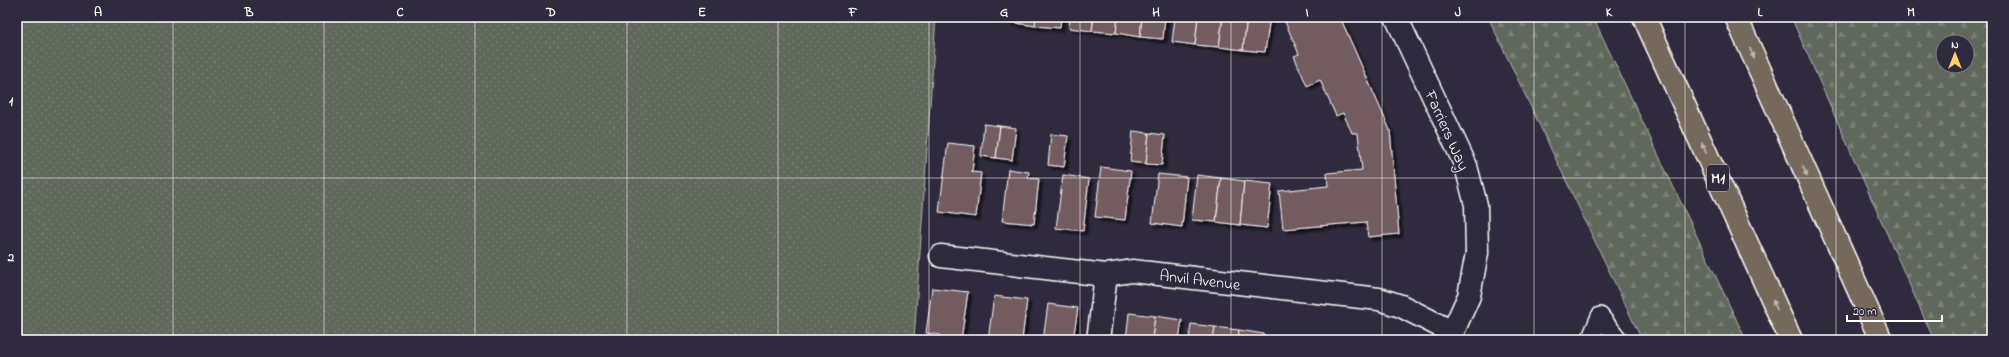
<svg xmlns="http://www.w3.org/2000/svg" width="2009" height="357" viewBox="0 0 2009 357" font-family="'Indie Flower',sans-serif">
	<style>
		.grass { fill: url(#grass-dots); stroke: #b0b4ad }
		.forest { fill: url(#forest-firs); stroke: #b0b4ad; fill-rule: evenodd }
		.building { fill: #735c61; stroke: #fff; filter: url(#shadow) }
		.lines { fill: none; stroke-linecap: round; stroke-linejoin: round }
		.lane-casing { stroke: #fff; stroke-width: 20 }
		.street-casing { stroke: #fff; stroke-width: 25 }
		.highway-casing { stroke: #fff; stroke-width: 25 }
		.lane { stroke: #2f2a3d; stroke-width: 17 }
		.street { stroke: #2f2a3d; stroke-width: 22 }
		.highway { stroke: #76695c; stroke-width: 22 }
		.oneway { fill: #c1bcb6 }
		.grid { fill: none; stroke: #fff; stroke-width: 1; stroke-opacity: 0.55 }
		.labels { text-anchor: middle; stroke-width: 3; stroke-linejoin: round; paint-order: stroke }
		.shield { fill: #2f2a3d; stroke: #c1bfc5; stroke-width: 1 }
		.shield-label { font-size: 15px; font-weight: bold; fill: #fff }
		.street-label { font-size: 16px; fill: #fff; stroke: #2f2a3d }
		.neatline { fill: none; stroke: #fff; stroke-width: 1.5 }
		.grid-label { font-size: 13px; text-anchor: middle; font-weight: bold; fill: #fff }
	</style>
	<defs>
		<pattern id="grass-dots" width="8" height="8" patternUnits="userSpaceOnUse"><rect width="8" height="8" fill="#60685b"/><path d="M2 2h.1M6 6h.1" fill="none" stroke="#787f74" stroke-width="1.8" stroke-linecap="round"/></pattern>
		<pattern id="forest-firs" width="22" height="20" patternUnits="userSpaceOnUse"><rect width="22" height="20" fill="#60685b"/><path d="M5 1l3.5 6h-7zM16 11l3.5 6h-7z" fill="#787f74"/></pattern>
		<filter id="shadow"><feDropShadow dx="3.5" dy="3.5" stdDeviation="1" flood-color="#0009"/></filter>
	</defs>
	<rect width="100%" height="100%" fill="#2f2a3d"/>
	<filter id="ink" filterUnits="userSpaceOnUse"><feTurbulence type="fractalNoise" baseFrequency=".025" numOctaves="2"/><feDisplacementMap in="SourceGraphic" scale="8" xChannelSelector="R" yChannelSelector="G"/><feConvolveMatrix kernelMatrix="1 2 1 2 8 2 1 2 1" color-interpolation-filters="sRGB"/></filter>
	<g filter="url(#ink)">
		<!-- grass -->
		<polygon class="grass" points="17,17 936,17 914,340 17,340"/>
		<!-- forest -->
		<g class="forest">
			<polygon points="1488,17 1593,17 1746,340 1642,340"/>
			<path d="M1791,17H1992V340H1934ZM1943,42H1967V66H1943Z"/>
		</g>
		<!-- building -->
		<g class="building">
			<polygon points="976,17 1002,17 1001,20"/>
			<polygon points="1010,17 1036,17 1035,26 1009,22"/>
			<polygon points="1036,17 1061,17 1060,28 1035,26"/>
			<polygon points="1070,17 1094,17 1092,31 1069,28"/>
			<polygon points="1094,17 1118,17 1116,33 1092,31"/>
			<polygon points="1118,17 1142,17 1140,37 1116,33"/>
			<polygon points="1142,17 1165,17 1163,39 1140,37"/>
			<polygon points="1175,17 1198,17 1195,45 1172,42"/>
			<polygon points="1198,17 1223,17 1219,47 1195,45"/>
			<polygon points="1223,17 1247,17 1243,50 1219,47"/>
			<polygon points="1247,17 1270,17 1265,52 1243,50"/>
			<polygon points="1283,17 1340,17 1390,130 1399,234 1368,237 1366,222 1283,229 1279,191 1328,186 1327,173 1362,170 1358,133 1352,133 1343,113 1336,116 1320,80 1307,86 1294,56 1299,54"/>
			<polygon points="984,124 1000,126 996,158 981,156"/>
			<polygon points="1000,126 1016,128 1012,160 996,158"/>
			<polygon points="1133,131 1149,133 1146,164 1130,162"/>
			<polygon points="1149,133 1165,135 1162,165 1146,164"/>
			<polygon points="1051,134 1068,136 1064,167 1048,165"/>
			<polygon points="948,143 975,146 972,172 981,173 976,217 939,212"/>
			<polygon points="1101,167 1131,171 1125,220 1095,217"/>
			<polygon points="1008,169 1029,172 1028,178 1039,179 1034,224 1002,221"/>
			<polygon points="1158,174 1187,177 1182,227 1152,223"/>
			<polygon points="1063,175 1089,179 1083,231 1056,228"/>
			<polygon points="1197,175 1221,178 1216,222 1192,220"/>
			<polygon points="1221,178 1244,181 1240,225 1216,222"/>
			<polygon points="1244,181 1272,184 1267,228 1240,225"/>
			<polygon points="932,288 968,292 961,340 940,340 940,335 926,333"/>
			<polygon points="994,296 1027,300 1022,340 988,340"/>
			<polygon points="1048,304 1078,308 1073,340 1043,340"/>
			<polygon points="1129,313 1155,316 1152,340 1126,340"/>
			<polygon points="1155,316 1182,320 1179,340 1152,340"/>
			<polygon points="1191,324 1215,327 1213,340 1189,340"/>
			<polygon points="1215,327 1239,330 1238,340 1213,340"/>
			<polygon points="1239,330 1264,334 1263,340 1238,340"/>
		</g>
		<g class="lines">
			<defs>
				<polyline id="lane" points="1590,340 1600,316 1619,340"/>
				<g id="street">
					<polyline points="1396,17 1466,166 1476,205 1477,253 1469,296 1449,340"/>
					<polyline points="941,256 1106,275 1132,271 1379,299 1401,306 1452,332"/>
					<polyline points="1098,340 1106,275"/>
				</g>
				<g id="highway">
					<polyline points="1644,17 1791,340"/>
					<polyline points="1736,17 1881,340"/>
				</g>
			</defs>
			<!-- lane casing -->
			<use href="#lane" class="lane-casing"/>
			<!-- street casing -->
			<use href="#street" class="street-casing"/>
			<!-- highway casing -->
			<use href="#highway" class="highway-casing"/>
			<!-- lane -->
			<use href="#lane" class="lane"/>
			<!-- street -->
			<use href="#street" class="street"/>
			<!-- highway -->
			<use href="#highway" class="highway"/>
		</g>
		<!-- one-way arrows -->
		<defs><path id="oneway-solid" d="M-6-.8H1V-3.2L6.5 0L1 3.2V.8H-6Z"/></defs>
		<g class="oneway">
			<use href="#oneway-solid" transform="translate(1752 53) rotate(66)"/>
			<use href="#oneway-solid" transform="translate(1704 148) rotate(-114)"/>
			<use href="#oneway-solid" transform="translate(1805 171) rotate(66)"/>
			<use href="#oneway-solid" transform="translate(1775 305) rotate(-114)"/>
		</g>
	</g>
	<!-- grid -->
	<path class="grid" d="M173,17V340M324,17V340M475,17V340M627,17V340M778,17V340M929,17V340M1080,17V340M1231,17V340M1382,17V340M1534,17V340M1685,17V340M1836,17V340M17,178H1992"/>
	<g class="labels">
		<!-- shield labels -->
		<rect class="shield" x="1707" y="165" width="22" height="26" rx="3"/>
		<g class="shield-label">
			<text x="1718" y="183">M1</text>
		</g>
		<!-- street labels -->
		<g class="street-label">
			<text transform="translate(1448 130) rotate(66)" y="6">Farriers Way</text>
			<text transform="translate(1200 279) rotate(7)" y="6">Anvil Avenue</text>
		</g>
	</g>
	<!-- margin -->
	<rect width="2009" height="357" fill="none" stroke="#2f2a3d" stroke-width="44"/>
	<!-- north arrow -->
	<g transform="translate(1955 54)"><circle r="19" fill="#2f2a3d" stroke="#827f8b"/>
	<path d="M0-3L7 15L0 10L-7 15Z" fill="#ffd166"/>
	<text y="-6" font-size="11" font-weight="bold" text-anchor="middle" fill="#ffffff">N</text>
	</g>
	<!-- scale -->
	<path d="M1847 315v6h95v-6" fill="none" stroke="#ffffff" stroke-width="2"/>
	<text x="1853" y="315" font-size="12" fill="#ffffff" stroke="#2f2a3d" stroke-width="3" paint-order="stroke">20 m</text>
	<rect x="22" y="22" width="1965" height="313" class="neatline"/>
	<g class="grid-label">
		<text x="98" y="16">A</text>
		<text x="249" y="16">B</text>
		<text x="400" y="16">C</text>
		<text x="551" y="16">D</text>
		<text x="702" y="16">E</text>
		<text x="853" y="16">F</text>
		<text x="1004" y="16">G</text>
		<text x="1156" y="16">H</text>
		<text x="1307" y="16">I</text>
		<text x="1458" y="16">J</text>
		<text x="1609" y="16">K</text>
		<text x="1760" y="16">L</text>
		<text x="1911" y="16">M</text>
		<text x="11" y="105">1</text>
		<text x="11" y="261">2</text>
	</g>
</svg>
